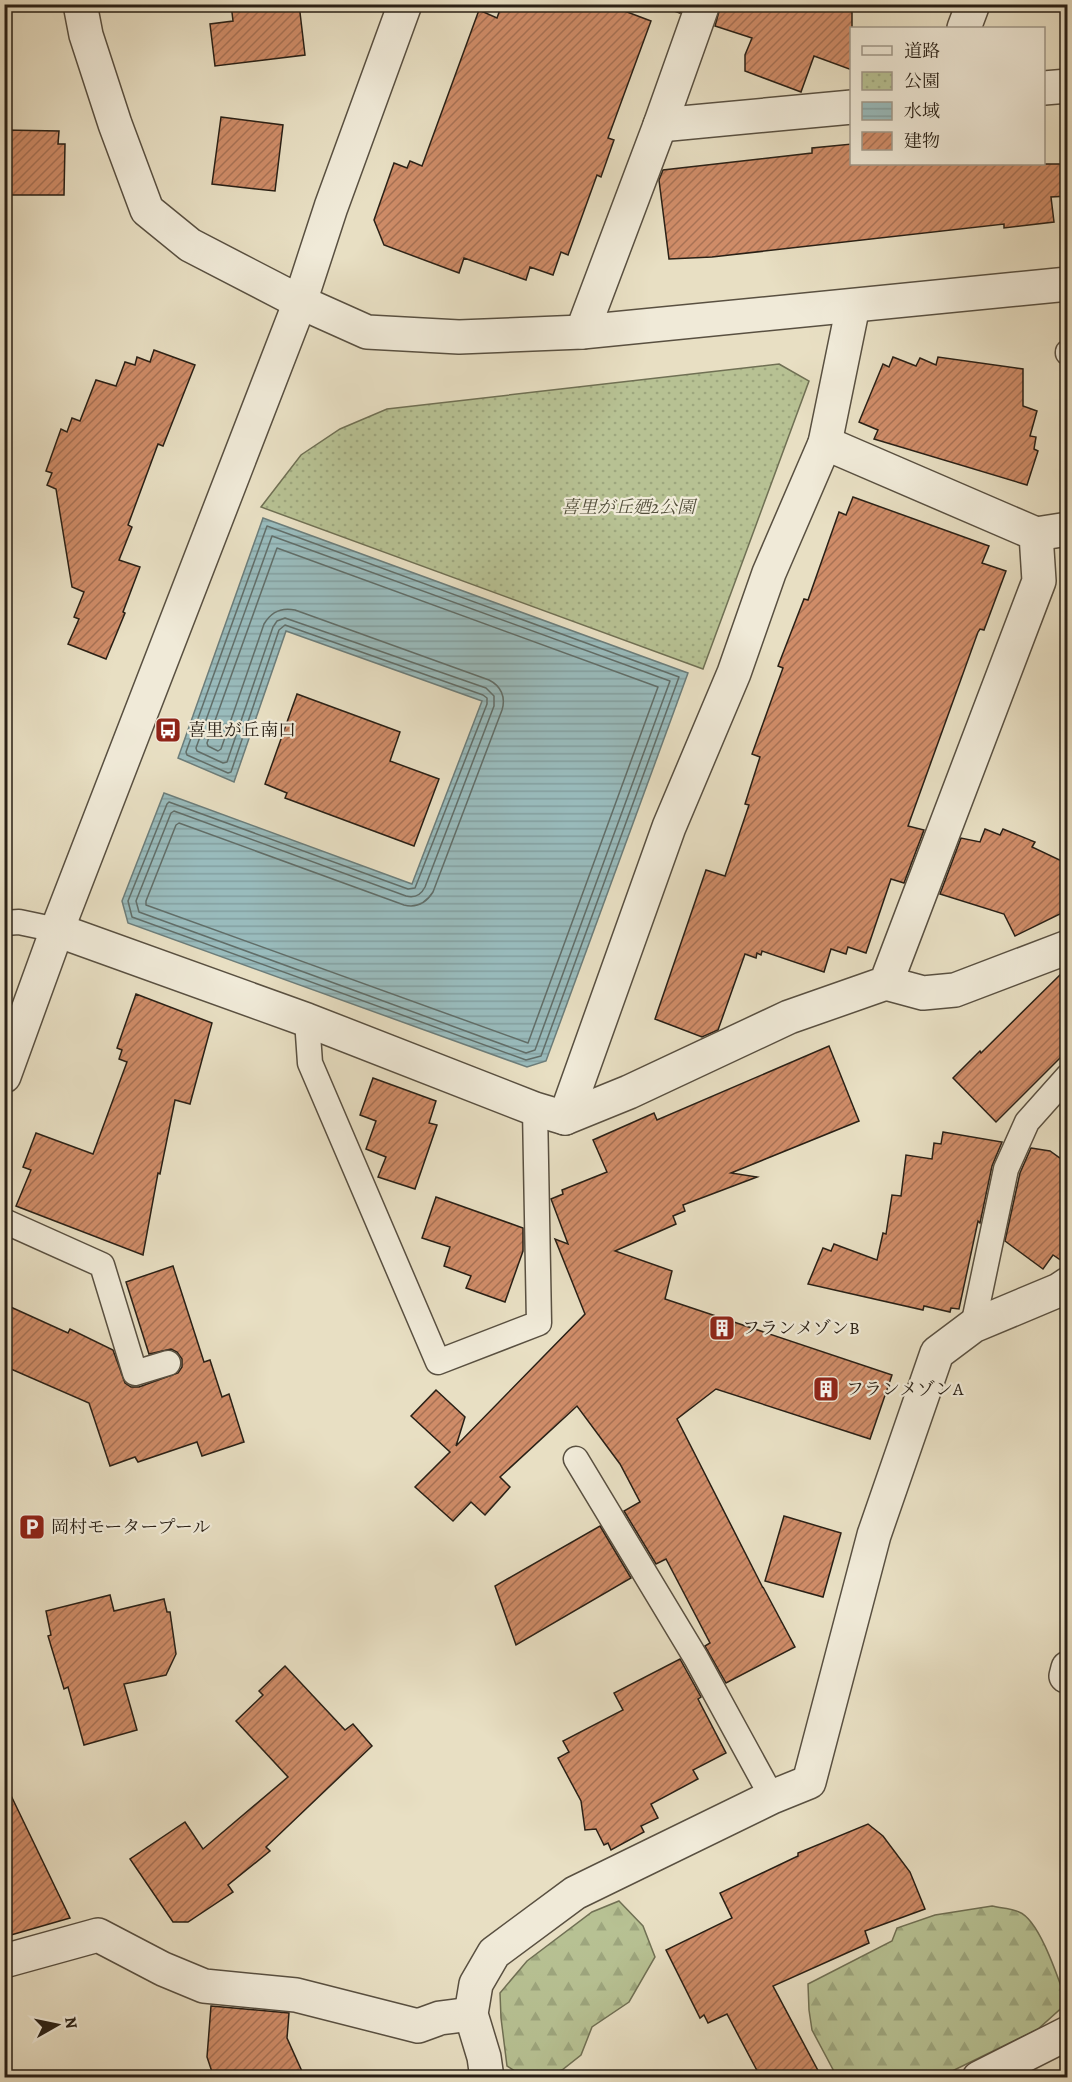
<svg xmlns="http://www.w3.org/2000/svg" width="1072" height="2082" viewBox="0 0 1072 2082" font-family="Alegreya,'Noto Serif JP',serif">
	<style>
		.forest { fill: url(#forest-firs); stroke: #707054; stroke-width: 1.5 }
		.park { fill: url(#park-dots); stroke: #707054; stroke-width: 1.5 }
		.water { fill: url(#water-rules); stroke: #6c7d7a; stroke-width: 1.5 }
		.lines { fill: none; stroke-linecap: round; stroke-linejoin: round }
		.shore { stroke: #616e69; stroke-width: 1.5 }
		.building { fill: url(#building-hatch); stroke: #292016; stroke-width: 1.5 }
		.service-casing { stroke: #595041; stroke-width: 27 }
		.minor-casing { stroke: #595041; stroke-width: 36 }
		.tertiary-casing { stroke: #595041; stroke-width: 36 }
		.service { stroke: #f0ead8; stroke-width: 24 }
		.minor { stroke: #f0ead8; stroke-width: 33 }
		.tertiary { stroke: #f0ead8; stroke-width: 33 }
		.labels { text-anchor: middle; stroke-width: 4.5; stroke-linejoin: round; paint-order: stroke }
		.park-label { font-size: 18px; font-style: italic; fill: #54503c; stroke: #f0ead8 }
		.poi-label { font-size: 18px; fill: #292016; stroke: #f0ead8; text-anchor: start }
	</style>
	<defs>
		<pattern id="forest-firs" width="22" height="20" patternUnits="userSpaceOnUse" patternTransform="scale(1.5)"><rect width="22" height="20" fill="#b7c193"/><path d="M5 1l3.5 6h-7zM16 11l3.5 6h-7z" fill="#9da67e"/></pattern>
		<pattern id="park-dots" width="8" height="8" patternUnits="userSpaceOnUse" patternTransform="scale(1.5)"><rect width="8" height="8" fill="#b7c193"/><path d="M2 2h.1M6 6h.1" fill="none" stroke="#9da67e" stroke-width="1.8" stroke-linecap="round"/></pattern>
		<pattern id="water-rules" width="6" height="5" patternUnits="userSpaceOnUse" patternTransform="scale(1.5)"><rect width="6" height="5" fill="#99bbbc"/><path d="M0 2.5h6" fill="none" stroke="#84a0a1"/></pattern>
		<pattern id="building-hatch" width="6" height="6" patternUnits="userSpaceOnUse" patternTransform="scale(1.5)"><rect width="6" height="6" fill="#cf8c68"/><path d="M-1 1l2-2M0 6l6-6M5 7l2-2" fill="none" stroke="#a87255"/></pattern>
	</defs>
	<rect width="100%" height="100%" fill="#e8dfc3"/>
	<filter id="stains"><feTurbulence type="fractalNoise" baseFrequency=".00333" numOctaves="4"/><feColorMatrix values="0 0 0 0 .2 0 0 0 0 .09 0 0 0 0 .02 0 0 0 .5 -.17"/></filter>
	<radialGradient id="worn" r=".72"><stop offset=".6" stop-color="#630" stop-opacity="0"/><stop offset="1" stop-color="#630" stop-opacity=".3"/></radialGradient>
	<!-- forest -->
	<g class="forest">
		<polygon points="619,1901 643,1926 655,1957 629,2002 592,2027 581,2055 562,2070 540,2077 524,2077 507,2066 501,2018 500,1993 527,1961 592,1912"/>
		<path d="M992,1906C1000,1908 1011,1908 1019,1912C1040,1920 1059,1981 1067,2003L1038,2029L940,2077H837L812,2030L809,2010L808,1984L892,1941L897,1928L935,1915Z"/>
	</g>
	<!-- park -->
	<polygon class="park" points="779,364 809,381 703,669 261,507 301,455 340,429 387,409"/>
	<!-- water -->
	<polygon class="water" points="263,518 688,673 546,1061 527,1067 128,923 122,901 164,793 412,884 482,701 286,631 234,782 178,758"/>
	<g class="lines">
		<!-- shore -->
		<g class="shore">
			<polygon points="267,526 679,677 541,1056 526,1060 132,917 128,901 167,804 169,802 408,889 415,888 487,704 487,698 483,695 285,625 279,630 231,772 228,773 187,755 186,752"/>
			<path d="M272,536L670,681L535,1050L526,1053L139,912L136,901L171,813L174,811L406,896C414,898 421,895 425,887L494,706V696L486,688L285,618L277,621L273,627L227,762L223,763L197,751L196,748Z"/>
			<path d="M277,548L658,687L528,1043L146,905V901L176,825L179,823L404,905C416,908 426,903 433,892L502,710C506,697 501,686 489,680L295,610C281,607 271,612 264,624L221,749L218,751L208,746L207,743Z"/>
		</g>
	</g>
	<!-- building -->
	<g class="building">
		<polygon points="231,4 299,4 305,55 215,66 210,24 233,21"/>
		<polygon points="502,4 606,4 651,21 608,138 614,140 601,177 597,175 568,255 561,252 553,275 530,267 526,280 464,258 459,273 384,245 374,220 394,163 407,168 410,161 422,166 479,10 497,18"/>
		<polygon points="672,4 683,4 680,13 671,10"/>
		<polygon points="721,4 852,4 852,70 814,56 801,92 745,71 745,55 752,38 715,26"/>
		<polygon points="221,117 283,125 275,191 212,184"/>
		<polygon points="4,130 59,131 58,144 65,144 64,195 4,195"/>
		<polygon points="852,144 852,164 1068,164 1068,196 1051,197 1054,222 1004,228 1004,224 712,257 669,259 659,180 663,170 812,153 812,148"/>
		<polygon points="154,350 195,365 163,446 158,444 128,525 132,527 119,560 140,567 123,612 125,613 106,659 68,644 79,619 74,617 84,592 72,587 56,489 47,485 52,473 46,471 61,429 67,432 72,418 80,421 96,380 116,386 125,362 135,365 137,357 150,362"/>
		<polygon points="893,357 916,366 920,358 936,365 938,357 1023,369 1023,406 1037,411 1030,436 1036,437 1034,449 1038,451 1027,485 874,439 878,430 859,422 883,364 889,367"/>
		<polygon points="853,497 989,546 982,563 1006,571 984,630 980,629 978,632 908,826 924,830 904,883 891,879 866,953 848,947 846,954 831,949 824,972 762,951 761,955 757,953 756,958 745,954 718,1030 702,1037 655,1019 706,870 725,876 749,805 745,804 760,757 752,754 783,668 778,666 804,599 808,600 839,512 846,515"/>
		<polygon points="297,694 400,732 390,761 439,779 414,846 285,798 287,793 265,784"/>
		<polygon points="985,829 1000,835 1003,829 1035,842 1032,847 1068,864 1068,910 1015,936 1004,914 940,894 961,838 980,842"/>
		<polygon points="1068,967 1068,1050 996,1122 953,1078 980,1051 981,1053"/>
		<polygon points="136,994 212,1023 190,1104 175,1100 160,1174 158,1173 143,1255 16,1206 31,1170 23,1167 36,1133 93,1154 127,1062 119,1059 122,1050 117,1048"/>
		<polygon points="829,1046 859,1121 731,1173 757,1177 683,1205 685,1211 673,1216 676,1224 615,1251 672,1271 665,1299 892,1375 870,1439 716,1389 677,1419 763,1588 763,1587 795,1647 726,1683 705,1646 710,1643 666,1559 656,1564 624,1511 640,1502 620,1464 577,1406 500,1477 510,1487 485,1515 471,1502 453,1521 415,1487 450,1452 411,1416 436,1390 465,1417 456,1446 585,1314 555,1239 568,1244 551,1199 563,1194 562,1190 607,1172 593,1140 654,1113 657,1120"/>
		<polygon points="373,1078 436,1101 429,1123 437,1125 415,1189 378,1177 386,1157 366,1149 376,1121 360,1115"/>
		<polygon points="943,1132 1002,1142 992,1166 980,1223 978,1221 959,1309 951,1308 950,1312 924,1306 923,1310 808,1284 823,1248 831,1251 834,1244 877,1260 883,1233 886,1234 892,1195 901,1196 906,1155 932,1159 934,1143 941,1144"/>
		<polygon points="1031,1148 1050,1151 1068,1164 1068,1265 1053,1255 1043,1269 1005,1241 1020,1173"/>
		<polygon points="436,1197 523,1228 523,1251 505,1302 466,1288 471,1276 444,1266 450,1247 422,1238"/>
		<polygon points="173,1266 204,1362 210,1360 222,1397 229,1394 244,1442 202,1456 197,1442 138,1462 135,1457 110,1466 89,1403 4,1366 4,1304 68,1333 70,1329 113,1350 125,1383 131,1387 139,1387 178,1373 182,1367 182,1359 177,1352 171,1349 149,1354 126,1282"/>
		<polygon points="784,1516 841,1533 823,1597 765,1581"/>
		<polygon points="600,1526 631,1578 516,1645 495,1586"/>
		<polygon points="110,1595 114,1611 164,1599 167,1612 170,1612 176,1654 166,1675 124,1684 137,1730 84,1745 68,1687 64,1689 48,1636 51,1635 46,1611"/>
		<polygon points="680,1659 701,1697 698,1699 726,1753 693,1770 698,1779 651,1804 658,1818 641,1826 644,1832 611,1850 608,1843 604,1845 596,1829 585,1830 581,1801 558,1758 569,1752 563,1741 623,1710 614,1693"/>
		<polygon points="285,1666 345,1730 353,1724 372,1746 266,1847 270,1851 228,1885 233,1892 188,1922 173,1922 130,1859 185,1822 203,1849 288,1777 236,1721 263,1695 259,1691"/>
		<polygon points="4,1781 70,1918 4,1937"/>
		<polygon points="868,1824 883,1836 910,1872 925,1909 865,1931 869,1943 773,1986 822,2078 761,2078 727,2014 708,2023 704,2015 700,2018 666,1950 732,1918 720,1893 798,1856 798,1853"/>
		<polygon points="211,2006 289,2013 287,2038 305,2078 214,2078 207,2057"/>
	</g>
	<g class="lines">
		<defs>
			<g id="service">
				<polyline points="1068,352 1068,353"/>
				<polyline points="4,923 19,922 57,930"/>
				<polyline points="307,1020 310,1063 438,1362 539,1323 535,1109"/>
				<polyline points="4,1221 102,1265 135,1373 168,1363"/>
				<polyline points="973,1326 1006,1169 1027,1122 1068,1076"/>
				<polyline points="576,1459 696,1658 772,1797"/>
			</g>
			<g id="minor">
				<polyline points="964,28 973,4"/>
				<polyline points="1044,88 1068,86"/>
				<polyline points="660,125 852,107"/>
				<polyline points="582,332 660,125 703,4"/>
				<polyline points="1036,534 1068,529"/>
				<polyline points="57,930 307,1020 535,1109 565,1118 629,1092 789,1017 886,983 1039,581 1036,534 825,443"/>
				<polyline points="886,983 923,993 955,990 1068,947"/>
				<polyline points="565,1118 669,827 734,673 769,573 825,443 853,306"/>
				<polyline points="1066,1676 1068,1668"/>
				<polyline points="4,1961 98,1935 163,1969 204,1986 296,1995 418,2026 440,2018 471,2014"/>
				<polyline points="487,2078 484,2057 471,2014 476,1984 494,1953 575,1893 772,1797 809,1782 874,1535 937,1353 973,1326 1059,1290 1068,1284"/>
				<polyline points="979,2078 1068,2033"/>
			</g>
			<g id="tertiary">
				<polyline points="80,4 86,35 115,124 147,210 190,245 300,302 331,207 405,4"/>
				<polyline points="4,1076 57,930 300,302 367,332 459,337 582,332 1068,284"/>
			</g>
		</defs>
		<!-- service casing -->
		<use href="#service" class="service-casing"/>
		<!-- minor casing -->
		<use href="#minor" class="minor-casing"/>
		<!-- tertiary casing -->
		<use href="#tertiary" class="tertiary-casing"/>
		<!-- service -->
		<use href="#service" class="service"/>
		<!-- minor -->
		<use href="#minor" class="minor"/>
		<!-- tertiary -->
		<use href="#tertiary" class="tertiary"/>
	</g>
	<!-- icons -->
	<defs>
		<symbol id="bus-square" viewBox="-11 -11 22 22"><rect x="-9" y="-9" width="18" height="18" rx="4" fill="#8f2418" stroke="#f0ead8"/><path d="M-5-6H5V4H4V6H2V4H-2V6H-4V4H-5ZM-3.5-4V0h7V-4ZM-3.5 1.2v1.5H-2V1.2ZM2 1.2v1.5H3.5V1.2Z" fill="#fff"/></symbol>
		<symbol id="building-square" viewBox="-11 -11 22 22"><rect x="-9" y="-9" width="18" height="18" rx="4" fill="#8f2418" stroke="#f0ead8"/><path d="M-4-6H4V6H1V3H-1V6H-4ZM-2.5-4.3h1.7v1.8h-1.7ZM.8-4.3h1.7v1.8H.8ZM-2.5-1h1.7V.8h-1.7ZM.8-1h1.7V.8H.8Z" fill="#fff"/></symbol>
		<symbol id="parking-square" viewBox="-11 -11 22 22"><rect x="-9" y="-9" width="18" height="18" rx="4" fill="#8f2418" stroke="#f0ead8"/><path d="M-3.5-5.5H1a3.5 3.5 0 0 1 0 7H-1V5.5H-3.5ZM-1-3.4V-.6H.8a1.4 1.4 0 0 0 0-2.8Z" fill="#fff"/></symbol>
	</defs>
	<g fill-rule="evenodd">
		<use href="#bus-square" x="153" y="715" width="30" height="30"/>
		<use href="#building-square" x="707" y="1313" width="30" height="30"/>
		<use href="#building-square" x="811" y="1374" width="30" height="30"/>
		<use href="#parking-square" x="17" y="1512" width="30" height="30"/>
	</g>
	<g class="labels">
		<!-- park labels -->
		<g class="park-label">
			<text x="628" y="513">喜里が丘廼2公園</text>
		</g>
		<!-- poi labels -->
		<g class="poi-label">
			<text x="188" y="736">喜里が丘南口</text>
			<text x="742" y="1334">フランメゾンB</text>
			<text x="846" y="1395">フランメゾンA</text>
			<text x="51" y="1533">岡村モータープール</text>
		</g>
	</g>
	<!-- margin -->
	<rect width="1072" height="2082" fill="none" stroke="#e8dfc3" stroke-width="24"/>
	<rect x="6" y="6" width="1060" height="2070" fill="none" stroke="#292016" stroke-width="3"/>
	<rect x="12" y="12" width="1048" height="2058" fill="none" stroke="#292016" stroke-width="1.5"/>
	<!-- legend -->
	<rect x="850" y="27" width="195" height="138" fill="#f0ead8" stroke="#a0998a" stroke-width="1.5"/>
	<rect x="862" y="46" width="30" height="9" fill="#f0ead8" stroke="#a0998a" stroke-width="1.5"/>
	<text x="904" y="57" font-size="18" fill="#292016">道路</text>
	<rect x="862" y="72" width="30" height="18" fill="url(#park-dots)" stroke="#a0998a" stroke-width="1.5"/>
	<text x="904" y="87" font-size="18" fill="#292016">公園</text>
	<rect x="862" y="102" width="30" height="18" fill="url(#water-rules)" stroke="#a0998a" stroke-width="1.5"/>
	<text x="904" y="117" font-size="18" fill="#292016">水域</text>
	<rect x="862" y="132" width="30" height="18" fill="url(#building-hatch)" stroke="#a0998a" stroke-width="1.5"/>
	<text x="904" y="147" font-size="18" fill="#292016">建物</text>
	<!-- north arrow -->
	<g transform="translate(57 2025) rotate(81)" stroke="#f0ead8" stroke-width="4.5" paint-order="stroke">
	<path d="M0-4.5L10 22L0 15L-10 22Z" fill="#292016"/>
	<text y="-9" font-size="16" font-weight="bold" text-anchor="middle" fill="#292016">N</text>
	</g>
	<rect width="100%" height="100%" filter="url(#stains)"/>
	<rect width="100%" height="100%" fill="url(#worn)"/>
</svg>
